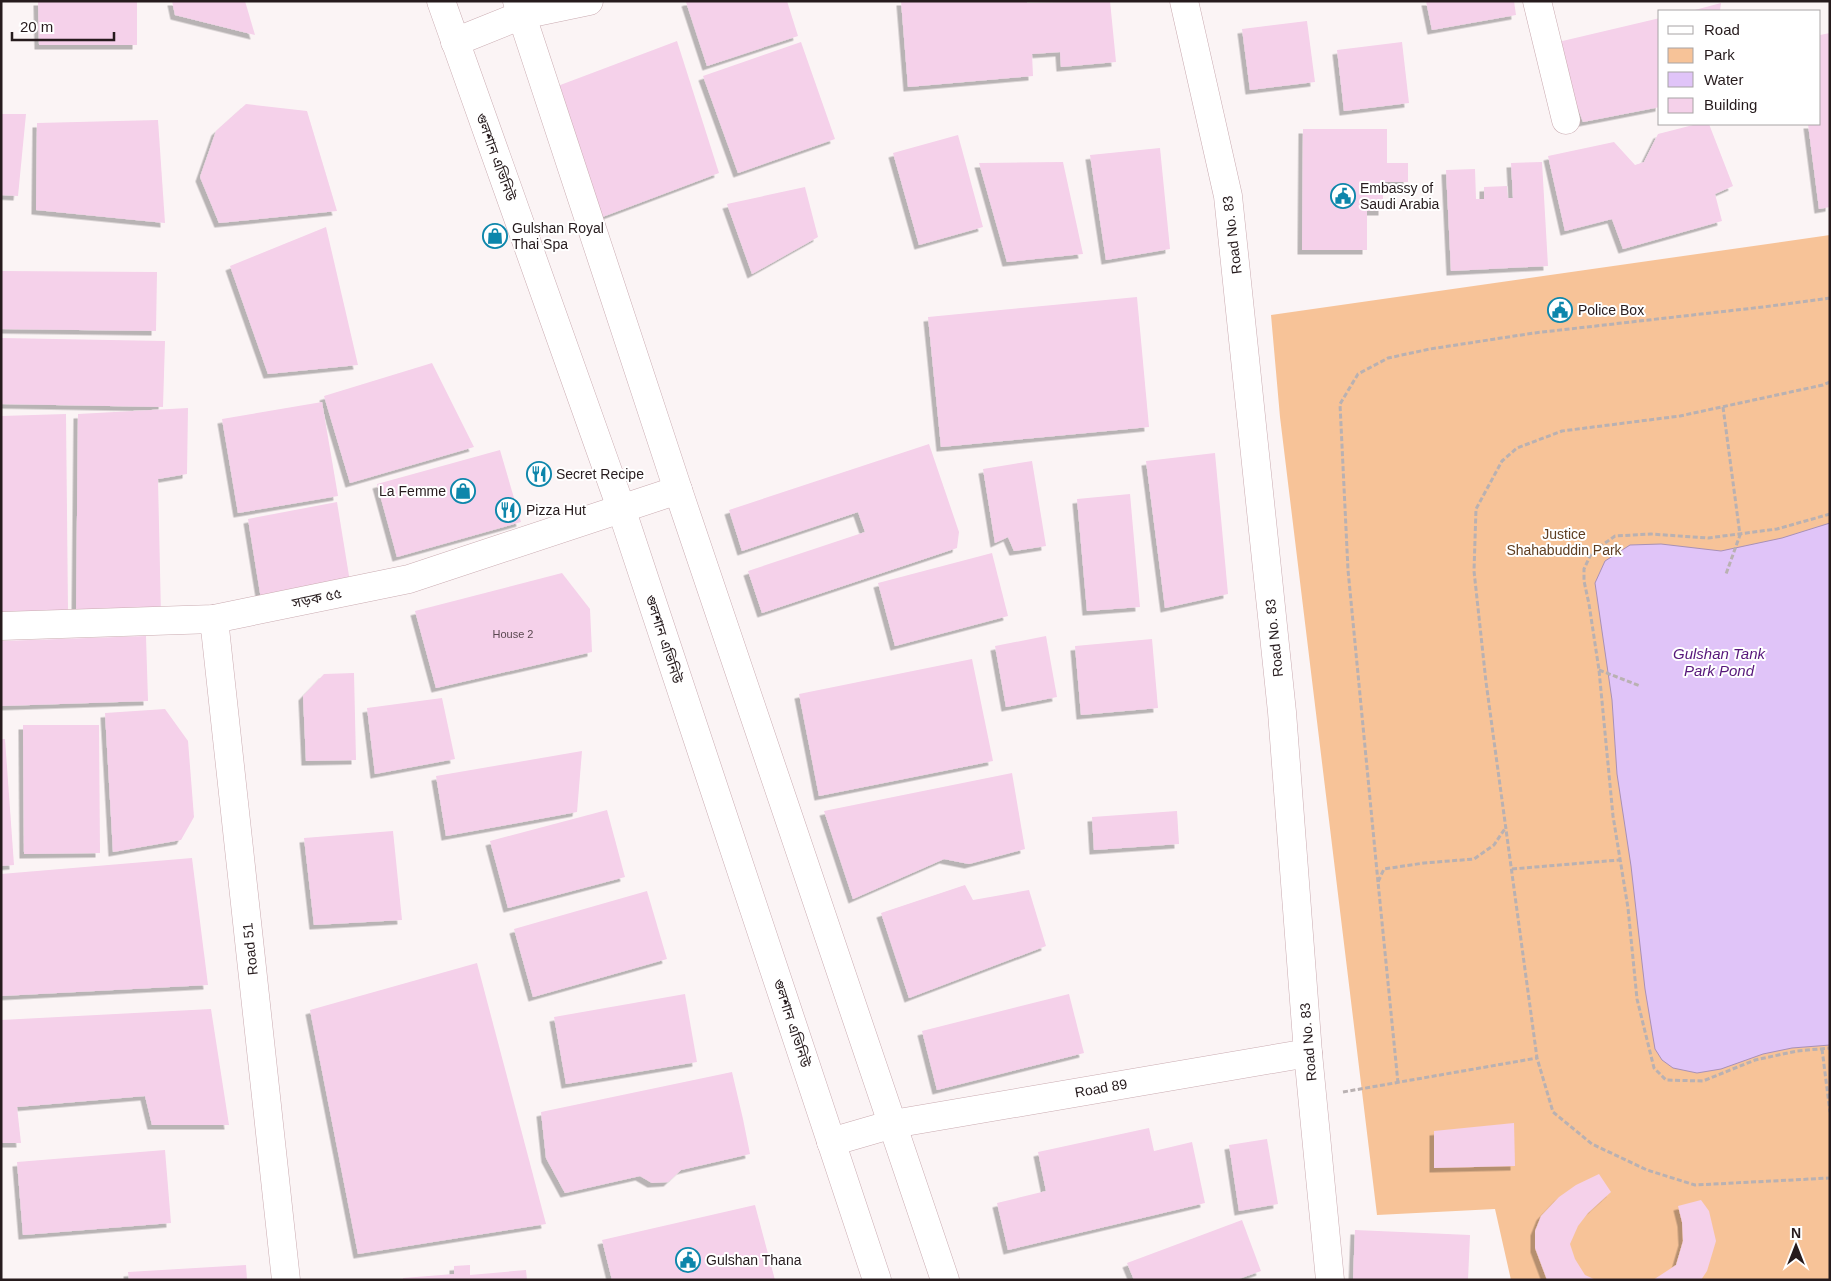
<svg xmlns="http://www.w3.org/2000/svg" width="1831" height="1281" viewBox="0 0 1831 1281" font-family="Arial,'Noto Sans Bengali',sans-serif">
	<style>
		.green { fill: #f7c398 }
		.water { fill: #e0c4f8; stroke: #a891b6 }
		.building { fill: #f5d1ea; filter: url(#shadow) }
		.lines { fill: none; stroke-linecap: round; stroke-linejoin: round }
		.minor-casing { stroke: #caabb1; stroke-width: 29 }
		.tertiary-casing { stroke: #caabb1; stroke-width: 29 }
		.path { stroke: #b9b1b2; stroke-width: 3; stroke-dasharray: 5 2.5; stroke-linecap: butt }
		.minor { stroke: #fff; stroke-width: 28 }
		.tertiary { stroke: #fff; stroke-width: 28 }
		.labels { text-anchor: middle; stroke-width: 4; stroke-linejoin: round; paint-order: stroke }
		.number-label { font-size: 11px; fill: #5a4850 }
		.street-label { font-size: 14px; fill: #261b1d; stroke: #fff }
		.poi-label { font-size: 14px; fill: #261b1d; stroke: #fff; text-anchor: start }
		.park-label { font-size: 14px; fill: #5e3d20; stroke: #fff }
		.water-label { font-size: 15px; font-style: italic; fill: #56177a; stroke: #fff }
	</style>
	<defs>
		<filter id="shadow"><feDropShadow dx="-4.5" dy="4.5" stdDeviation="0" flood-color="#0004"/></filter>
	</defs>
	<rect width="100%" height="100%" fill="#fbf4f5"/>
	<!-- green -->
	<polygon class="green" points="1830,235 1830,1280 1511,1280 1495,1209 1377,1215 1280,417 1271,315"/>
	<!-- water -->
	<polygon class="water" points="1830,523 1830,1045 1792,1048 1763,1054 1721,1069 1697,1073 1673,1068 1662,1060 1655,1049 1645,989 1631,866 1617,774 1612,700 1595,583 1605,561 1630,545 1661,544 1721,551 1782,538"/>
	<!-- building -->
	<g class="building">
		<polygon points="38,1 137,1 137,45 39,45"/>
		<polygon points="172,1 245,1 255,35 175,15"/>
		<polygon points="689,1 787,1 798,36 707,66 686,2"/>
		<polygon points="901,1 1027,1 1027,3 1110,1 1116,62 1061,67 1060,52 1032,54 1033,76 908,87"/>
		<polygon points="1426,1 1514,1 1516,15 1432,30"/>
		<polygon points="1721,3 1720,11 1691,11"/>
		<polygon points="1660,18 1660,107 1583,122 1554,43"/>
		<polygon points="1307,21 1315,82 1250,90 1242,29"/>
		<polygon points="1830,33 1830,207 1819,209 1808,124 1820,124 1820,35"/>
		<polygon points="677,41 719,173 597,219 555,87"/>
		<polygon points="801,42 835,139 738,173 703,76"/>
		<polygon points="1402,42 1409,103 1344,111 1337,50"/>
		<polygon points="246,104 307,111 337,211 219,223 200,177 216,131"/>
		<polygon points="1,114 26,114 18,196 1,195"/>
		<polygon points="158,120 165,223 36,210 37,123"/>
		<polygon points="1697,124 1709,124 1733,186 1715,194 1722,221 1623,249 1612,219 1565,231 1548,156 1614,142 1635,165 1644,162 1658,134"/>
		<polygon points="1303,129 1387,129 1387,163 1408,163 1408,182 1383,182 1383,211 1367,211 1367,250 1302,250"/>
		<polygon points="958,135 983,227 919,245 893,153"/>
		<polygon points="1160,148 1170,249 1106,260 1090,155"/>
		<polygon points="1063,162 1083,254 1007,262 979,163"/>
		<polygon points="1542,162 1548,266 1451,271 1446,170 1475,169 1476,199 1484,199 1484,187 1507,186 1508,198 1513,198 1511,163"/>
		<polygon points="805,187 818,237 752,274 727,204"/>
		<polygon points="326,227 358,365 268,374 230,266"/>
		<polygon points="1,271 157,272 156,331 1,329"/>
		<polygon points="1137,297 1149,427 941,447 928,317"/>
		<polygon points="1,338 165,341 163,407 1,404"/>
		<polygon points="432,363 474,447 350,483 324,396"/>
		<polygon points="322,402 338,496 238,513 222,419"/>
		<polygon points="188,408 187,474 158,479 161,615 76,617 78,414"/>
		<polygon points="66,414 68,610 1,612 1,416"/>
		<polygon points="929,444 959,532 957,548 762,613 748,571 865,532 858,512 742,551 729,510"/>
		<polygon points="500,450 521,522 397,557 377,484"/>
		<polygon points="1215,453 1228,594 1165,608 1146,461"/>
		<polygon points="1032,461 1046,546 1014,551 1008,537 995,543 983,469"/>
		<polygon points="1130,494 1140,607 1087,611 1077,499"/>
		<polygon points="337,502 350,582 261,599 248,519"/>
		<polygon points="992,553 1008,616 895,646 878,583"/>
		<polygon points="562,573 590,609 592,652 436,688 415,611"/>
		<polygon points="146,636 148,701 1,706 1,641"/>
		<polygon points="1046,636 1057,697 1006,707 995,646"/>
		<polygon points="1152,639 1158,708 1081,715 1075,646"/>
		<polygon points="972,659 993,761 819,796 799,694"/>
		<polygon points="354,673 356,760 306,761 303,696 324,674"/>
		<polygon points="442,698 455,759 375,774 367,708"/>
		<polygon points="165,709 188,741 194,817 181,840 113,852 105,713"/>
		<polygon points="23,725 99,725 100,853 24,854"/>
		<polygon points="1,739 5,739 14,865 1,866"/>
		<polygon points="582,751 577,812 446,836 436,776"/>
		<polygon points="1012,773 1025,849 969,864 944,859 853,899 824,811"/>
		<polygon points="607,810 625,877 508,908 490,841"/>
		<polygon points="1177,811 1179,844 1094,850 1092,817"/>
		<polygon points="393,831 402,920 314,925 304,838"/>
		<polygon points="192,858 208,985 1,996 1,874"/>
		<polygon points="965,885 973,900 1029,890 1046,946 909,998 881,913"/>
		<polygon points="647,891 667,959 533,997 514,929"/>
		<polygon points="477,963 546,1224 358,1254 310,1010"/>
		<polygon points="685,994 697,1062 566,1084 554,1017"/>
		<polygon points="1069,994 1084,1053 937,1090 922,1031"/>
		<polygon points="211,1009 229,1125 152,1125 145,1096 17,1107 21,1143 1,1143 1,1020"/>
		<polygon points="732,1072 743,1119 750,1154 681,1170 668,1182 652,1183 640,1176 565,1193 546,1158 541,1112"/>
		<polygon points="1514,1123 1515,1166 1434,1168 1434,1131"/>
		<polygon points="1149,1128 1154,1151 1192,1142 1205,1203 1008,1250 997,1203 1046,1191 1038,1152"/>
		<polygon points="1267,1139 1278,1204 1239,1211 1229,1145"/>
		<polygon points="165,1150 171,1223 23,1235 17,1162"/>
		<polygon points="1599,1174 1611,1192 1588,1213 1578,1226 1570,1244 1575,1259 1585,1275 1596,1280 1547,1280 1535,1248 1535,1231 1541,1216 1559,1197 1576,1185"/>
		<polygon points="1701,1200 1709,1211 1716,1241 1707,1271 1701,1280 1653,1280 1676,1265 1683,1241 1682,1222 1678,1206"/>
		<polygon points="755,1205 775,1280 612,1280 602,1240"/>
		<polygon points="1242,1220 1261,1271 1236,1280 1134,1280 1127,1263"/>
		<polygon points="1355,1230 1470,1235 1468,1280 1353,1280"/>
		<polygon points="246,1265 247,1280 129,1280 128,1272"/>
		<polygon points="470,1265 470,1275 526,1270 527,1280 403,1280 403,1278 454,1274 454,1266"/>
	</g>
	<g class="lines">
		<defs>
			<g id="minor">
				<polyline points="1184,1 1228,196 1282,712 1308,1053 1330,1280"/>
				<polyline points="1537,1 1566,120"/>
				<polyline points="455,42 522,15 589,1"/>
				<polyline points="214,619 286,1280"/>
				<polyline points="1,626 214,619 409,579 678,490"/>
				<polyline points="831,1142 893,1124 1308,1053"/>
			</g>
			<g id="tertiary">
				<polyline points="441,1 621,508 877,1280"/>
				<polyline points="517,1 678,490 945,1280"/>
			</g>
		</defs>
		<!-- minor casing -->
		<use href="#minor" class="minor-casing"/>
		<!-- tertiary casing -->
		<use href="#tertiary" class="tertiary-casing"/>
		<!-- path -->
		<g class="path">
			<polyline points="1830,382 1823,385 1680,416 1562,431 1517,448 1502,461 1476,509 1474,571 1486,682 1537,1058 1553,1112 1592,1144 1647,1170 1695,1185 1830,1178"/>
			<polyline points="1723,407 1740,535 1726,574"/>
			<polyline points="1830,514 1777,529 1708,538 1651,534 1615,536 1598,548 1590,556 1584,569 1584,581 1589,604 1599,670 1613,816 1628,908 1637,999 1654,1068 1666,1080 1703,1081 1755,1060 1797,1051 1830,1048"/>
			<polyline points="1599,670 1640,686"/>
			<polyline points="1512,869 1619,860"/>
			<polyline points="1378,882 1348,570 1340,404 1358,374 1388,358 1430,349 1534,333 1763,307 1830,298"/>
			<polyline points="1822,1049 1830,1112"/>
			<polyline points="1398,1083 1378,882 1384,869 1424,863 1474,859 1494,845 1506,827"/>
			<polyline points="1343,1092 1537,1058"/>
		</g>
		<!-- minor -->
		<use href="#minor" class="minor"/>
		<!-- tertiary -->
		<use href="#tertiary" class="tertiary"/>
	</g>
	<!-- icons -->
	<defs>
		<symbol id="civic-ring" viewBox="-11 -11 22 22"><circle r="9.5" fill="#fff" stroke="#0d86ab" stroke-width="1.5"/><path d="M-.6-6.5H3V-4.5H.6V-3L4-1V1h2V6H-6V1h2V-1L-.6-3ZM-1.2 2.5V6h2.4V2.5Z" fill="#0d86ab"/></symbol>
		<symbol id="shop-ring" viewBox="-11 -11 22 22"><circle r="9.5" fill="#fff" stroke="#0d86ab" stroke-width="1.5"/><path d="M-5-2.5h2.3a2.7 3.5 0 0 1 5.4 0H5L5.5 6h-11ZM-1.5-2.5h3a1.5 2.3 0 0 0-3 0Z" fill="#0d86ab"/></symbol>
		<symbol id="restaurant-ring" viewBox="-11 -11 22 22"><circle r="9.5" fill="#fff" stroke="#0d86ab" stroke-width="1.5"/><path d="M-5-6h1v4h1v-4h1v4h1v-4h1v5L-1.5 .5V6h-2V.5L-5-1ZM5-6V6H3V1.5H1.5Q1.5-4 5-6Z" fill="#0d86ab"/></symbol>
	</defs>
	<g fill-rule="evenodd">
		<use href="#civic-ring" x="1329" y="182" width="28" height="28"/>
		<use href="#shop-ring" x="481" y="222" width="28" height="28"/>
		<use href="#civic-ring" x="1546" y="296" width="28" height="28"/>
		<use href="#restaurant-ring" x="525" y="460" width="28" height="28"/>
		<use href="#shop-ring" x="449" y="477" width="28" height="28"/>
		<use href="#restaurant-ring" x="494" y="496" width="28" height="28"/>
		<use href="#civic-ring" x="674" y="1246" width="28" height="28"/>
	</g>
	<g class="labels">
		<!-- number labels -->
		<g class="number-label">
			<text x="513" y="638">House 2</text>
		</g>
		<!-- street labels -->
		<g class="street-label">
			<text transform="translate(496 157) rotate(70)" y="5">গুলশান এভিনিউ</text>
			<text transform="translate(1232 235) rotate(-97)" y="5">Road No. 83</text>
			<text transform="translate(317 598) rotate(-12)" y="5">সড়ক ৫৫</text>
			<text transform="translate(1274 638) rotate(-96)" y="5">Road No. 83</text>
			<text transform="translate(664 639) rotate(72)" y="5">গুলশান এভিনিউ</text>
			<text transform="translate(250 949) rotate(-96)" y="5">Road 51</text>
			<text transform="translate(792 1023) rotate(72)" y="5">গুলশান এভিনিউ</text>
			<text transform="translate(1308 1042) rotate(-95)" y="5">Road No. 83</text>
			<text transform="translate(1101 1088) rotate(-10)" y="5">Road 89</text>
		</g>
		<!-- poi labels -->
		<g class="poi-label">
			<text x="1360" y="193">Embassy of<tspan x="1360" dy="16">Saudi Arabia</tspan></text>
			<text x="512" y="233">Gulshan Royal<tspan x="512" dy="16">Thai Spa</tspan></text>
			<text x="1578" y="315">Police Box</text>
			<text x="556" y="479">Secret Recipe</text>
			<text x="446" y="496" text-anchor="end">La Femme</text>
			<text x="526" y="515">Pizza Hut</text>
			<text x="706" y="1265">Gulshan Thana</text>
		</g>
		<!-- park labels -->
		<g class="park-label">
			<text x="1564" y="539">Justice<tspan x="1564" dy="16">Shahabuddin Park</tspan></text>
		</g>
		<!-- water labels -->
		<g class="water-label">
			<text x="1719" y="659">Gulshan Tank<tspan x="1719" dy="17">Park Pond</tspan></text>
		</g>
	</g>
	<!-- border -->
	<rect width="1831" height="1281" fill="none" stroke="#261b1d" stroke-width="5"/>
	<!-- legend -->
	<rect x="1658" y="10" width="162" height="115" fill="#ffffff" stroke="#a8a4a5"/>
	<rect x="1668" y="26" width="25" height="8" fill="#ffffff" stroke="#a8a4a5"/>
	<text x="1704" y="35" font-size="15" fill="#261b1d">Road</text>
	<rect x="1668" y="48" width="25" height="15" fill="#f7c398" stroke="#a8a4a5"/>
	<text x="1704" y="60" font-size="15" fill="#261b1d">Park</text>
	<rect x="1668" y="72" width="25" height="15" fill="#e0c4f8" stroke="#a8a4a5"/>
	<text x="1704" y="85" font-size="15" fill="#261b1d">Water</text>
	<rect x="1668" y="98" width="25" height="15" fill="#f5d1ea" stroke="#a8a4a5"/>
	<text x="1704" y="110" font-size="15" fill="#261b1d">Building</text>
	<!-- north arrow -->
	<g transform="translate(1796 1246)" stroke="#ffffff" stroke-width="4" paint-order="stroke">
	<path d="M0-4L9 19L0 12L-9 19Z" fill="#261b1d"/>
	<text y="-8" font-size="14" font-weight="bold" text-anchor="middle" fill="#261b1d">N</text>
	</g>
	<!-- scale -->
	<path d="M12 32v8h102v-8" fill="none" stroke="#261b1d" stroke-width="2.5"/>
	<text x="20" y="32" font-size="15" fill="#261b1d" stroke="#ffffff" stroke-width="4" paint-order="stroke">20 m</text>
</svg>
